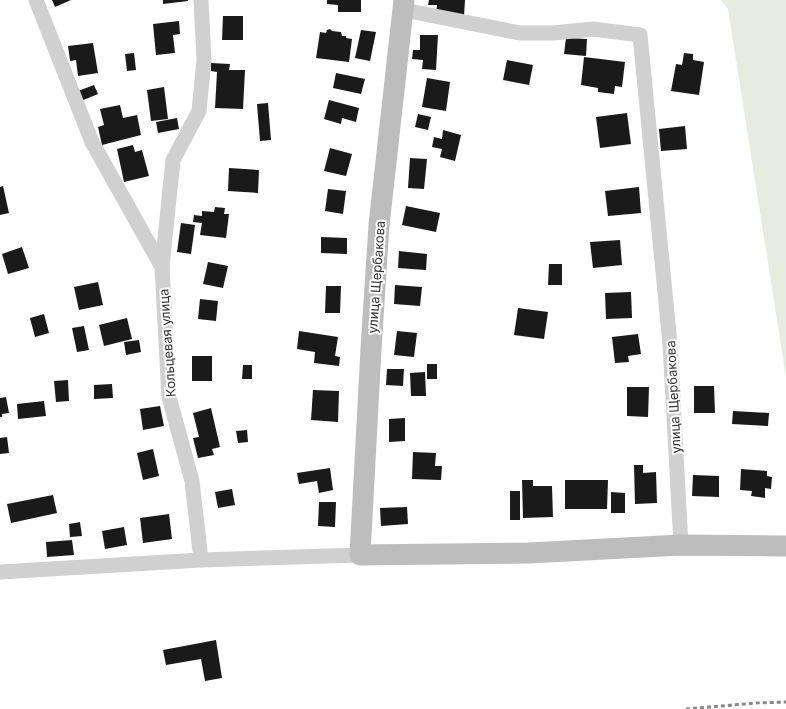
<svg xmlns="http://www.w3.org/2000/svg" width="786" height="709" viewBox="0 0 786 709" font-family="Inter,sans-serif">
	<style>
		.green { fill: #e6ecdf }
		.building { fill: #1a1a1a }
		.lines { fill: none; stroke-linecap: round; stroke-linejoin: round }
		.street { stroke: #d0d0d0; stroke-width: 15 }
		.secondary { stroke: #bdbdbd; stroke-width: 21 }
		.rail { stroke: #888; stroke-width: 3; stroke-dasharray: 4 3; stroke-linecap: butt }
		.labels { text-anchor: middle; stroke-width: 4; stroke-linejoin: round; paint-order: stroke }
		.street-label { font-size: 13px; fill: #333; stroke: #fff }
	</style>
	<rect width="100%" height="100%" fill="#fff"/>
	<!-- green -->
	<polygon class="green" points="721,0 786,0 786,377 728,9"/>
	<!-- building -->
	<g class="building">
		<polygon points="52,0 71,0 55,7"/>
		<polygon points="163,0 188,0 188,1 163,4"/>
		<polygon points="327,0 361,0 361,12 338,12 338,5 327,4"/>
		<polygon points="429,0 465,0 464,16 436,13 437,5 428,5"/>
		<polygon points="223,16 243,16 243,40 222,40"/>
		<polygon points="179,21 180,34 173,35 175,53 156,55 153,24"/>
		<polygon points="330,29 332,31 341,32 342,36 346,36 346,38 352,39 349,62 316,58 320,32 326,33 327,30"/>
		<polygon points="361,30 376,32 370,61 355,58"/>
		<polygon points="420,35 438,35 436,70 422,69 423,60 412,59 413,50 420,50"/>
		<polygon points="566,38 587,39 586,56 564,54"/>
		<polygon points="93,43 98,73 78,76 76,60 70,61 68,46"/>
		<polygon points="134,53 136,70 127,71 125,54"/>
		<polygon points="684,53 693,54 693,60 704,62 699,95 671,91 676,64 682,65"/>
		<polygon points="584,57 625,62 622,87 615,86 614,94 598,92 598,88 581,85"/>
		<polygon points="507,60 533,65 529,85 503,80"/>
		<polygon points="211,63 230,64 229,70 245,70 243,109 215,108 217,72 211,71"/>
		<polygon points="336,73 365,79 361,94 333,88"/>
		<polygon points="427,78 450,82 446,111 422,107"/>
		<polygon points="94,85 98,94 81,101 78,91"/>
		<polygon points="164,87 168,119 151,121 147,90"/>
		<polygon points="329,100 359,108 356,122 342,118 341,124 324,119"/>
		<polygon points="268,103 271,140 260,141 257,104"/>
		<polygon points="120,105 123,118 137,115 141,135 102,145 98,127 104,125 100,109"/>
		<polygon points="627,113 631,144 600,148 596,117"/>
		<polygon points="418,114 431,117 428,130 415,127"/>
		<polygon points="177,118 179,129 158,133 156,122"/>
		<polygon points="685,126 687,149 661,151 659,129"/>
		<polygon points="443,130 461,135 455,161 440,157 442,149 432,147 434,137 442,139"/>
		<polygon points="133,145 135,152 142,150 149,176 124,182 117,149"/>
		<polygon points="330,148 352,154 346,176 324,171"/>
		<polygon points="410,158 427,159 424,189 408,188"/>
		<polygon points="229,168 259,170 258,193 228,191"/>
		<polygon points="3,186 9,213 0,215 0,187"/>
		<polygon points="639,187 641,213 608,216 605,191"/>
		<polygon points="328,189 346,191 343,214 325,211"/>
		<polygon points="406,206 440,213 436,232 402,225"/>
		<polygon points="215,207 225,208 224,214 229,214 226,238 200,235 202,223 193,222 194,215 202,216 202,211 214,212"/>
		<polygon points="181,223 195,225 191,254 177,252"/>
		<polygon points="321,237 347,238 347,254 321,253"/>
		<polygon points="620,240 622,265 593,268 590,242"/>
		<polygon points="22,247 29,268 8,274 2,254"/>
		<polygon points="399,251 427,254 426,270 398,268"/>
		<polygon points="208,262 228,266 223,288 203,284"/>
		<polygon points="549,264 562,264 562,285 548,285"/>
		<polygon points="98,282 103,305 79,310 74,287"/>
		<polygon points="395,285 422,287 420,306 394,304"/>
		<polygon points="326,286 341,286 340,313 325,313"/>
		<polygon points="631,292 632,318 606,319 605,293"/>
		<polygon points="200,299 218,301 216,321 198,319"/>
		<polygon points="518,308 548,312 544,339 514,335"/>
		<polygon points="44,314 49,333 35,337 30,318"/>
		<polygon points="127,318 132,339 104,346 99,325"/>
		<polygon points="84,326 89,350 77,352 72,328"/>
		<polygon points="299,331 338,337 335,356 340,357 339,366 314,363 315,352 297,349"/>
		<polygon points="397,331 417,333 414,357 394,355"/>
		<polygon points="638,334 641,354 628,356 629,362 615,363 612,337"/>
		<polygon points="139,340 141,352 126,355 124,342"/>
		<rect x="192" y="356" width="20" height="25"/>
		<rect x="427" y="364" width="10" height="15"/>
		<polygon points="243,365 252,365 252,379 242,379"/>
		<polygon points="387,369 404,369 403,386 386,385"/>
		<polygon points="425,372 426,396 411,396 410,373"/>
		<polygon points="68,380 69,401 56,402 54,381"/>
		<polygon points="112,384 113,398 94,399 94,385"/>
		<polygon points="694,386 714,386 715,413 694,413"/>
		<polygon points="627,387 649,387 648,417 627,416"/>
		<polygon points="313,390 339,391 338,422 311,420"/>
		<polygon points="6,397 9,413 2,414 2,417 0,417 0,398"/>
		<polygon points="44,401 46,416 18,419 17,404"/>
		<polygon points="160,406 164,426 143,430 140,409"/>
		<polygon points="211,408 220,447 212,449 214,455 198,458 193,438 199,437 193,413"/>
		<polygon points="733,411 769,413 768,426 732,424"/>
		<polygon points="405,418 405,441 389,442 389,419"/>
		<polygon points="247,430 248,442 238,443 236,431"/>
		<polygon points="7,437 9,453 0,454 0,438"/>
		<polygon points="153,449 159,476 143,480 137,453"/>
		<polygon points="413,452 436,453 435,466 442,466 441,480 412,479"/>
		<polygon points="634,465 643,465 643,473 656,472 657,503 635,504"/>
		<polygon points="330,468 333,490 319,493 317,481 299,484 297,473"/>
		<polygon points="741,469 767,471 767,476 772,477 771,489 765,488 765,498 751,496 752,491 740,490"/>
		<polygon points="693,475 719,476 719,497 692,496"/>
		<polygon points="522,480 533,480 533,486 552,486 553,517 523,518"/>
		<polygon points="565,480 608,480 607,509 565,509"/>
		<polygon points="232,489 235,505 218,508 215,492"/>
		<rect x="510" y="491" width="10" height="29"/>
		<polygon points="611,492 625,493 625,513 611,513"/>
		<polygon points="53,495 57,513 11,523 7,504"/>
		<polygon points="319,502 336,502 335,527 318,526"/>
		<polygon points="407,507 408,524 381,526 380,508"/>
		<polygon points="169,514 172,539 143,543 140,518"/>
		<polygon points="80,522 82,536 70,537 69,524"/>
		<polygon points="124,527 127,545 105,549 102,531"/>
		<polygon points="72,540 74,555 47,557 46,542"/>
		<polygon points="216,640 222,678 205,681 201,659 166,665 163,650"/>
	</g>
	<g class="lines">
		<!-- street -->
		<g class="street">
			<polyline points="36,0 92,142 162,267 169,397 192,481 201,560"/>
			<polyline points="404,10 520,33 553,33 593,29 640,35 670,344 681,545"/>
			<polyline points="162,267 173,160 199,111 204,60 201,0"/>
			<polyline points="0,572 201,560 360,555"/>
		</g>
		<!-- secondary -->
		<polyline class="secondary" points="404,0 379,225 371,349 360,555 529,553 681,545 786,546"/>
		<!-- rail -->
		<polyline class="rail" points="686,709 756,703 786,702"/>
	</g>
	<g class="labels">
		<!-- street labels -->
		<g class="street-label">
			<text transform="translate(376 277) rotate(-86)" y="5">улица Щербакова</text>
			<text transform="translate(167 343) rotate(-94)" y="5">Кольцевая улица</text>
			<text transform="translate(673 397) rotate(-93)" y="5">улица Щербакова</text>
		</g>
	</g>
</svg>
